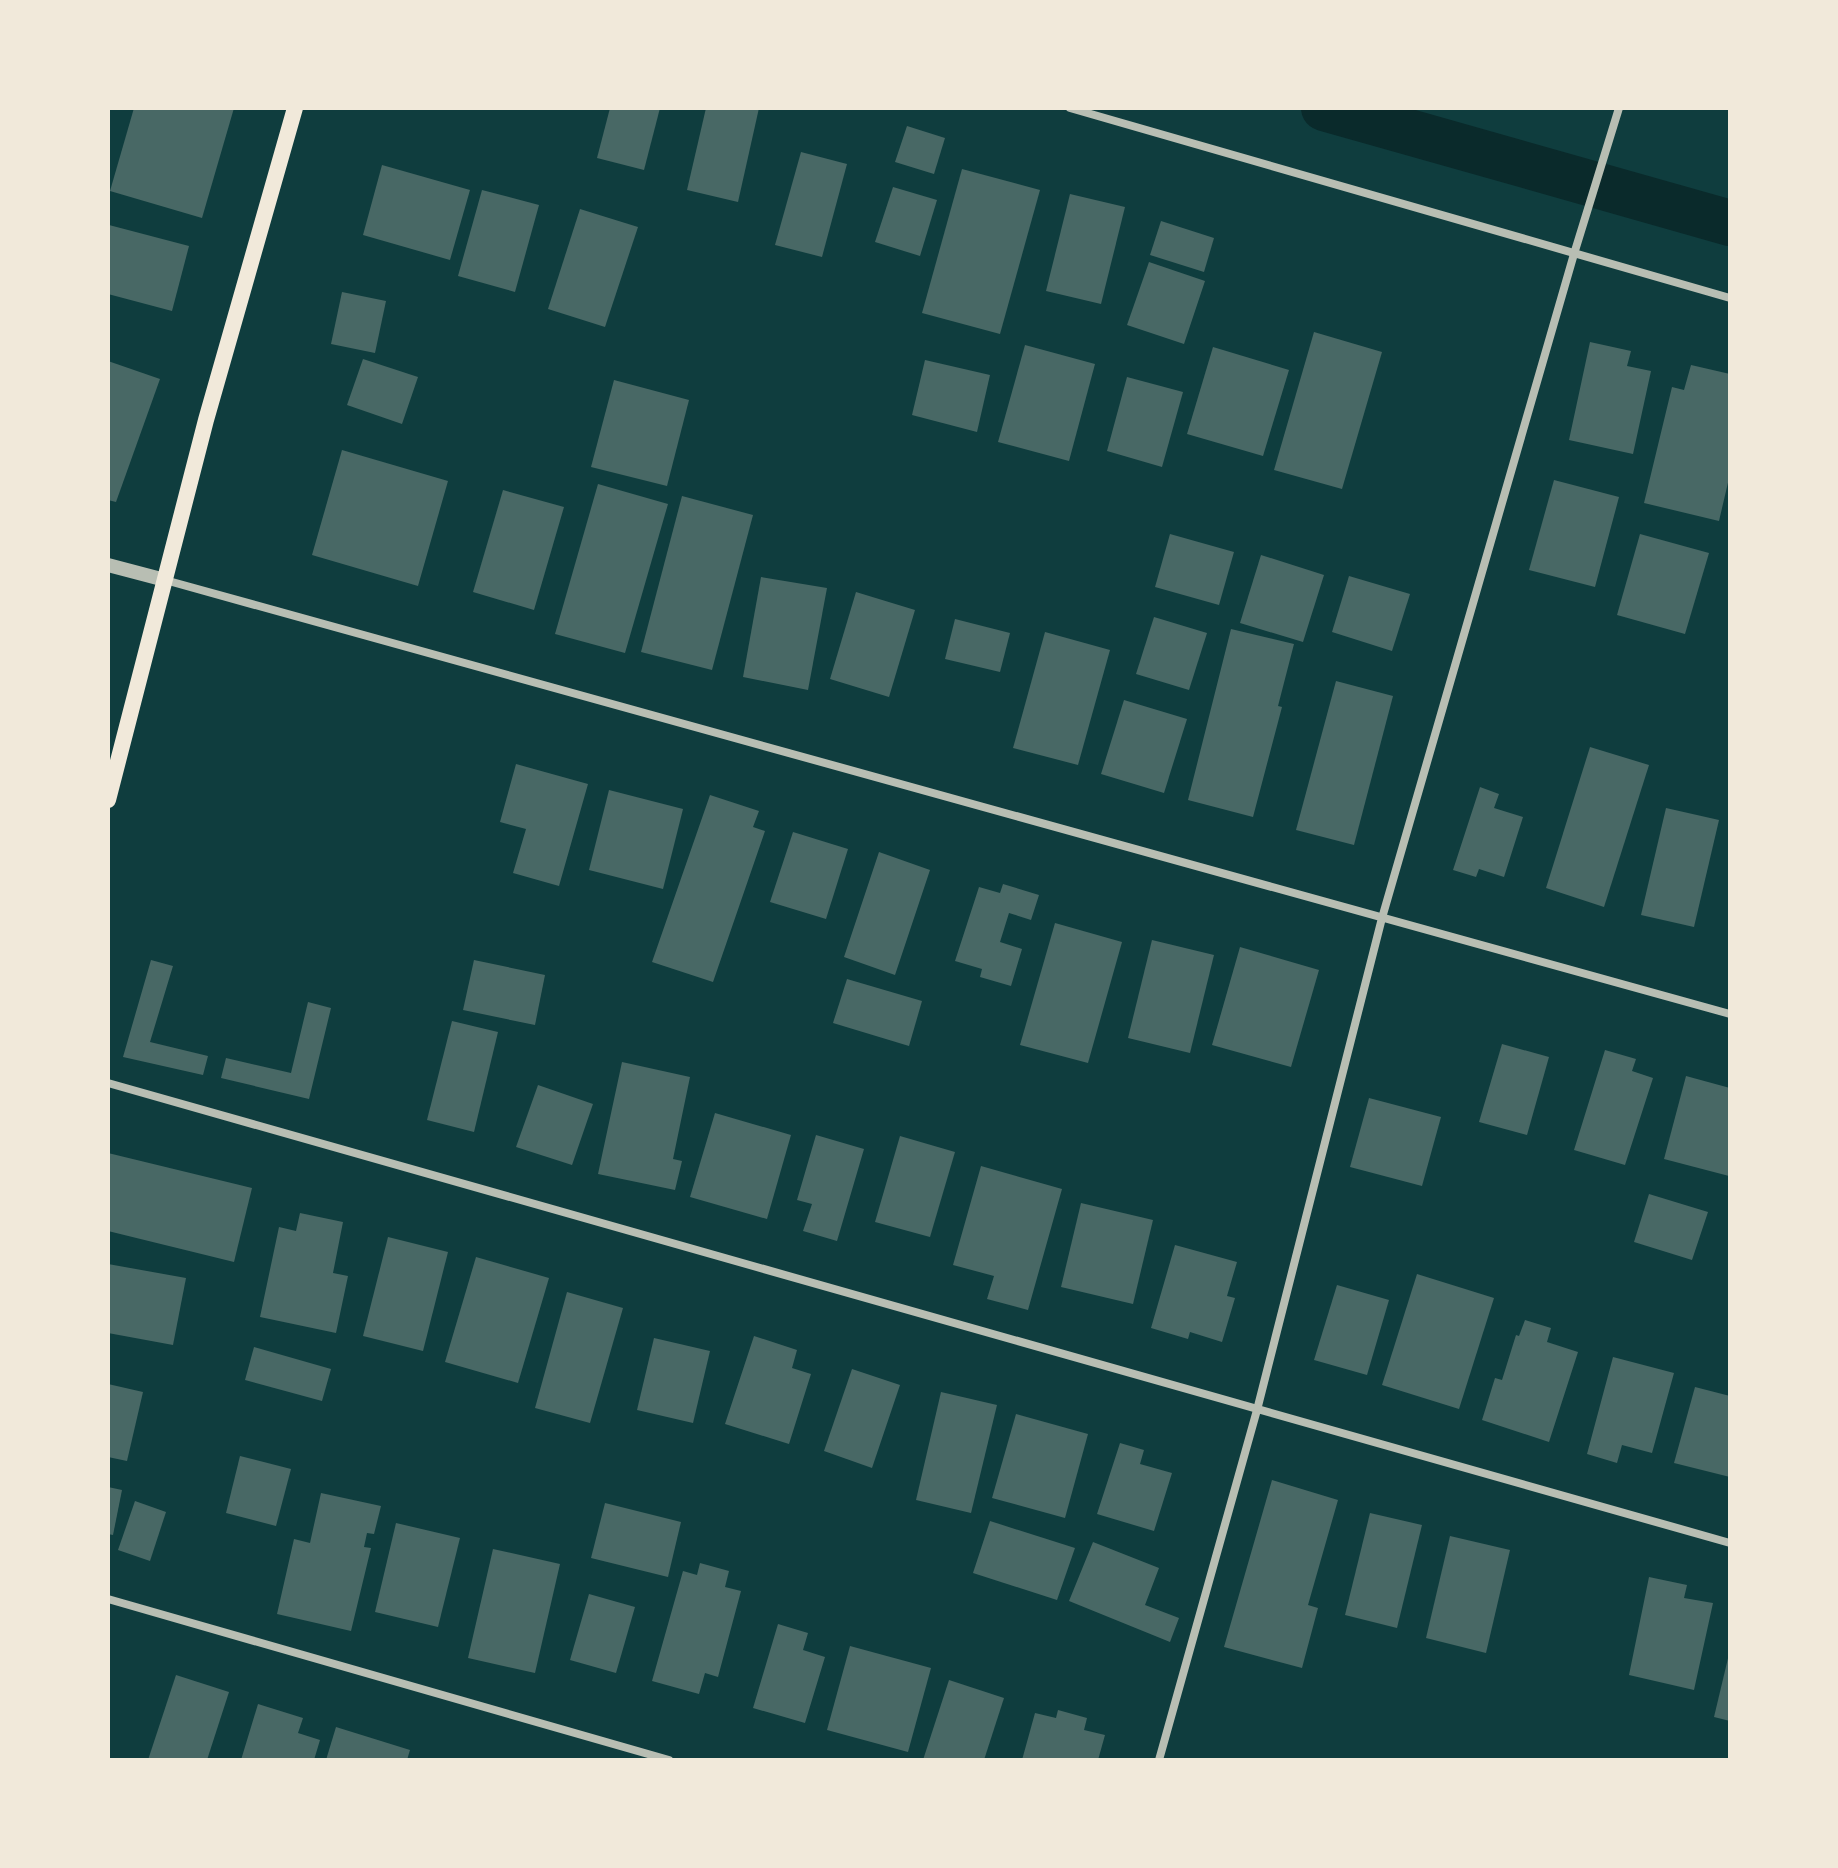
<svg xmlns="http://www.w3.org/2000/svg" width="1838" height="1868" viewBox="0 0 1838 1868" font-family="Manrope,sans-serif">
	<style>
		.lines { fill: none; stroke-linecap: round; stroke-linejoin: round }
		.canal { stroke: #0a2a2b; stroke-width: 46 }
		.building { fill: #486865 }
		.minor { stroke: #b8beb3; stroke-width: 8 }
		.tertiary { stroke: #b8beb3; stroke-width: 14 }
		.secondary { stroke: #f1e9da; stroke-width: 16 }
	</style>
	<rect width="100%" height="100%" fill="#0f3d3e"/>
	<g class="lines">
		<!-- canal -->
		<polyline class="canal" points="1324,108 1730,223"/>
	</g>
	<!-- building -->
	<g class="building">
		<polygon points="134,108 234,108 202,218 110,191"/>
		<polygon points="610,108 660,108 644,170 597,158"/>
		<polygon points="706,108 759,108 738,202 687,190"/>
		<polygon points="907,126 945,138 934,174 895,162"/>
		<polygon points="801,152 847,164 822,257 775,245"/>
		<polygon points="382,165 470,190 450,260 363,235"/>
		<polygon points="962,169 1040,190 1000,334 922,313"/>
		<polygon points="893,187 937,200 920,256 875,242"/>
		<polygon points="482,190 539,205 515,292 458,276"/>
		<polygon points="1070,194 1125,207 1101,304 1046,291"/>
		<polygon points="580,209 638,227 605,327 548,309"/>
		<polygon points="1161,221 1214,238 1204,272 1150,255"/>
		<polygon points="109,225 189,246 172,311 108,294"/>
		<polygon points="1149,262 1205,281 1184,344 1127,325"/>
		<polygon points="342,292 386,301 375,353 331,344"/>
		<polygon points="1314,332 1382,352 1342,489 1274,470"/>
		<polygon points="1590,342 1631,351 1627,366 1651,371 1633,454 1569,440"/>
		<polygon points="1025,345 1095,364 1069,461 998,442"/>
		<polygon points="1213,347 1289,370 1263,456 1187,434"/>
		<polygon points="363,359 418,377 402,424 347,405"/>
		<polygon points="925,360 990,375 977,432 912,415"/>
		<polygon points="108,361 160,379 116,502 108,500"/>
		<polygon points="1691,365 1730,374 1728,402 1730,402 1730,474 1719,521 1644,503 1672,387 1684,390"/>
		<polygon points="1127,377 1183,392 1162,467 1107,451"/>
		<polygon points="614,380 689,400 667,486 591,467"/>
		<polygon points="342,450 448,481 418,586 312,555"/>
		<polygon points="1554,480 1619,497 1595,587 1529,570"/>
		<polygon points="598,484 668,504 625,653 555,634"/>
		<polygon points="503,490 564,507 534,610 473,592"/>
		<polygon points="682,496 753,515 712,670 641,652"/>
		<polygon points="1170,534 1234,552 1219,605 1155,587"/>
		<polygon points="1640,534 1709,553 1685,634 1617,615"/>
		<polygon points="1261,555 1324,575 1303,642 1240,623"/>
		<polygon points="1349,576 1410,594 1392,651 1332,632"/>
		<polygon points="761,577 827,588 808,690 743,677"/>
		<polygon points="856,592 915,610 889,697 830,679"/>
		<polygon points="1154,617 1207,633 1189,690 1136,674"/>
		<polygon points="955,619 1010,633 1000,672 945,659"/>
		<polygon points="1231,629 1294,644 1278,706 1282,707 1253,817 1188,800"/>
		<polygon points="1045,632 1110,650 1078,765 1013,748"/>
		<polygon points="1336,681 1393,696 1354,845 1296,830"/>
		<polygon points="1124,700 1187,719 1164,793 1101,774"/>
		<polygon points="1590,747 1649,765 1604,907 1546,888"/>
		<polygon points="516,764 588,784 559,886 513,873 526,829 500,822"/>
		<polygon points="1480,787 1499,794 1494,808 1523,817 1504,877 1479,869 1476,877 1453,870"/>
		<polygon points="609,790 683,809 663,889 589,870"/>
		<polygon points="710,795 759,811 753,827 765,831 713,982 652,962"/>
		<polygon points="1666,808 1719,820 1694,927 1641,915"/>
		<polygon points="793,832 848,849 826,919 770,902"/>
		<polygon points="879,852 930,870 895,975 844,957"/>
		<polygon points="1003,884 1039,895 1031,920 1009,913 1000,942 1022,949 1011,986 980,977 982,969 955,961 979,887 1000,893"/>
		<polygon points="1055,923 1122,942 1088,1063 1020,1045"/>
		<polygon points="1152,940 1214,955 1190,1053 1128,1038"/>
		<polygon points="1240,947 1319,970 1291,1067 1212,1045"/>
		<polygon points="151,960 173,966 150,1042 208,1056 203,1075 123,1057"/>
		<polygon points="474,960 545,975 535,1025 463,1010"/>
		<polygon points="847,979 922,1001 909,1046 833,1023"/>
		<polygon points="308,1002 331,1008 309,1099 221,1078 226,1058 291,1073"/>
		<polygon points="452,1021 498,1032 474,1132 427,1120"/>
		<polygon points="1502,1044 1549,1057 1527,1135 1479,1122"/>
		<polygon points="1605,1050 1636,1059 1632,1071 1653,1078 1625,1165 1574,1150"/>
		<polygon points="622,1062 690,1077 673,1159 682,1161 675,1190 598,1174"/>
		<polygon points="1686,1076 1730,1088 1729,1176 1664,1159"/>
		<polygon points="538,1085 593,1104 572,1165 516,1147"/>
		<polygon points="1369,1098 1441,1117 1422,1186 1350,1167"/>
		<polygon points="715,1113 791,1135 767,1219 690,1197"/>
		<polygon points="816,1135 864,1149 837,1241 803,1231 812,1204 797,1200"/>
		<polygon points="900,1136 955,1152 930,1237 875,1222"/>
		<polygon points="108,1153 252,1188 234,1262 108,1231"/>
		<polygon points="981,1166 1062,1189 1028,1310 987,1299 994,1276 953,1265"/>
		<polygon points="1649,1194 1708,1212 1692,1260 1634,1242"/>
		<polygon points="1081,1203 1153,1220 1133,1304 1061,1287"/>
		<polygon points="300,1213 343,1222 333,1273 348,1276 336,1333 260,1317 279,1227 296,1231"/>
		<polygon points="388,1237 448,1252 423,1351 363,1336"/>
		<polygon points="1175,1245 1237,1262 1227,1296 1235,1298 1222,1342 1190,1332 1188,1339 1151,1328"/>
		<polygon points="476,1257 549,1278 518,1383 445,1362"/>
		<polygon points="108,1264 186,1278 173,1345 108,1333"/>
		<polygon points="1417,1274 1494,1298 1459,1409 1382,1385"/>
		<polygon points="1337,1285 1389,1300 1367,1375 1314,1360"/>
		<polygon points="567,1292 623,1308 590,1423 535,1408"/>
		<polygon points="1525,1320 1551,1328 1547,1342 1578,1352 1549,1442 1482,1420 1495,1378 1502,1380 1516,1335 1519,1336"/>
		<polygon points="754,1336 797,1350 792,1368 811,1374 789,1444 725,1424"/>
		<polygon points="654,1338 710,1351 693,1423 637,1410"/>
		<polygon points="254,1347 331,1369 322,1401 245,1380"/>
		<polygon points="1613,1357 1674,1373 1652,1453 1622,1445 1617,1463 1587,1454"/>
		<polygon points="852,1369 900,1385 872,1468 824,1451"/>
		<polygon points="108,1384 143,1392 127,1461 108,1457"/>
		<polygon points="1695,1387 1730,1396 1730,1477 1674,1463"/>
		<polygon points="941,1392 997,1405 971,1513 916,1500"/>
		<polygon points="1016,1414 1088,1434 1065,1518 992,1498"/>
		<polygon points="1120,1443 1144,1450 1140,1464 1172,1473 1154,1531 1097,1514"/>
		<polygon points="240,1456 291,1469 276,1526 226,1513"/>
		<polygon points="1272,1480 1338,1500 1308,1605 1318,1608 1302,1668 1224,1647"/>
		<polygon points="108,1487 122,1490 113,1535 108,1534"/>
		<polygon points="321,1493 381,1506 374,1534 367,1533 364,1547 371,1548 351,1631 277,1614 294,1539 310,1543"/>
		<polygon points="135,1501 166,1512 150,1561 118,1550"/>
		<polygon points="605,1503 681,1522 668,1577 591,1558"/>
		<polygon points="1370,1513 1422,1525 1397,1628 1345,1615"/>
		<polygon points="990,1521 1075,1548 1057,1600 973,1573"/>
		<polygon points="396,1523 460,1538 438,1627 375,1612"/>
		<polygon points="1450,1536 1510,1550 1486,1653 1426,1638"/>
		<polygon points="1093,1542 1159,1568 1145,1605 1179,1618 1170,1642 1069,1601"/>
		<polygon points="493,1549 560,1564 535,1673 468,1658"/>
		<polygon points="700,1563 729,1571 725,1587 741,1591 718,1677 705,1673 699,1694 652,1681 683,1571 697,1575"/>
		<polygon points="1649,1577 1687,1585 1684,1598 1713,1603 1694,1690 1629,1675"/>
		<polygon points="589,1594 635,1607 616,1673 570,1660"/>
		<polygon points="778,1624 808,1633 803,1650 825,1657 805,1723 753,1708"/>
		<polygon points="850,1646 931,1668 908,1752 827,1730"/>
		<polygon points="1729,1654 1730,1654 1730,1721 1714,1717"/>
		<polygon points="176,1675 229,1692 207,1760 148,1760"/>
		<polygon points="949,1680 1004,1698 984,1760 923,1760"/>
		<polygon points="258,1704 303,1718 298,1733 320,1740 314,1760 241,1760"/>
		<polygon points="1058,1710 1087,1718 1084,1730 1105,1735 1098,1760 1022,1760 1035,1713 1056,1718"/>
		<polygon points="336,1727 410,1750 407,1760 326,1760"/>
	</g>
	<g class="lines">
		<!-- minor -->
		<g class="minor">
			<polyline points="1070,108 1730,298"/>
			<polyline points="165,580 1730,1014"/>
			<polyline points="108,1083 1730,1543"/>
			<polyline points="108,1599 669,1760"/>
			<polyline points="1159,1760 1257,1410 1382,918 1574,254 1619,108"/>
		</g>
		<!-- tertiary -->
		<polyline class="tertiary" points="108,565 165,580"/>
		<!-- secondary -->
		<polyline class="secondary" points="108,800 206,420 295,108"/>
	</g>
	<!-- border -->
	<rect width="1838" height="1868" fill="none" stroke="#f1e9da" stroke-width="220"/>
</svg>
